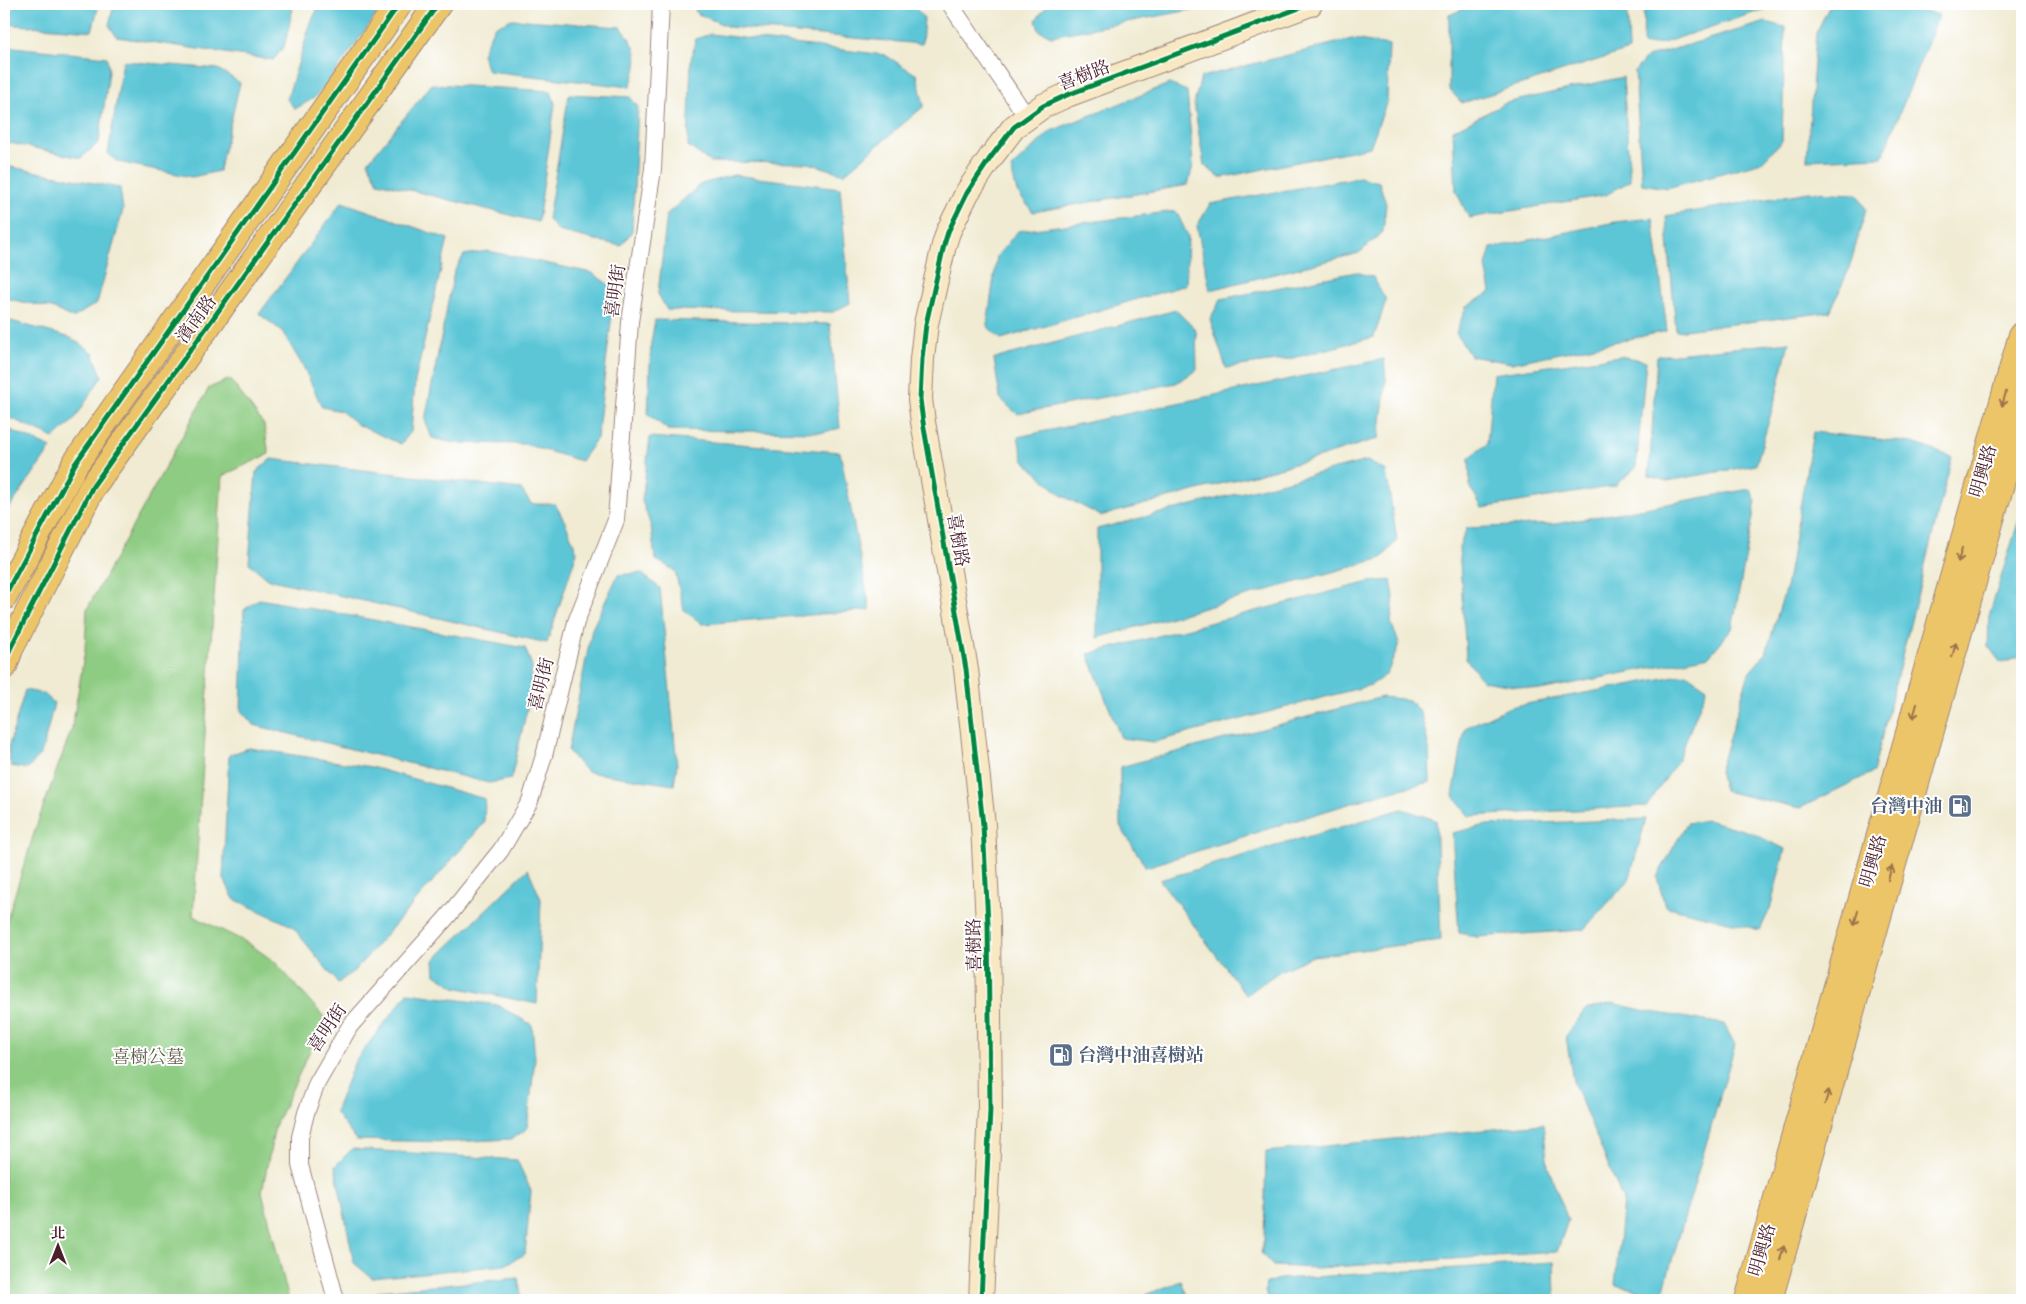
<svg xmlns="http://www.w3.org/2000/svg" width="2026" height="1304" viewBox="0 0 2026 1304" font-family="'Libre Bodoni','Noto Serif TC',serif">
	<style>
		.green { fill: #8ecc83; stroke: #6c7657 }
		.water { fill: #5cc6d7; stroke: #537281 }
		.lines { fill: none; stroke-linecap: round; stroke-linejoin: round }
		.street-casing { stroke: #9d857e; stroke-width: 18 }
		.secondary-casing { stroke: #9d857e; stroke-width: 26 }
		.primary-casing { stroke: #9d857e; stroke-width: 28 }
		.street { stroke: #fff; stroke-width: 16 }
		.secondary { stroke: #f8e8c3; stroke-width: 24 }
		.primary { stroke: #edc569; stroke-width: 26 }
		.cycleway-casing { stroke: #fff; stroke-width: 8 }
		.cycleway { stroke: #00873e; stroke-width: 5 }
		.oneway { stroke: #9c724a }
		.labels { text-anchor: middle; stroke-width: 4; stroke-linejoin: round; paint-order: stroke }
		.street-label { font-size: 18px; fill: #4a1f2b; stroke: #fff }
		.service-label { font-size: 18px; font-weight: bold; fill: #4e5e75; stroke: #fff; text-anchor: end }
		.park-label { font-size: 18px; fill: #625c4a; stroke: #fff }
	</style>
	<rect width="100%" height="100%" fill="#fff"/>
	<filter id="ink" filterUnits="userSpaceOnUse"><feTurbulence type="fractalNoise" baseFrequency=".02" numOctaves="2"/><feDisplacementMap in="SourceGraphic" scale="10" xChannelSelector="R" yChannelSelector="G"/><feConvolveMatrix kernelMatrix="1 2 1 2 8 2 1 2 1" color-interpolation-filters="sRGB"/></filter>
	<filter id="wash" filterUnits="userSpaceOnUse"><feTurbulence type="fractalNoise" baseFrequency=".0096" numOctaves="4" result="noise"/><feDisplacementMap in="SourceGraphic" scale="20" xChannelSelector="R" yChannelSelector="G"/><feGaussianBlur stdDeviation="1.12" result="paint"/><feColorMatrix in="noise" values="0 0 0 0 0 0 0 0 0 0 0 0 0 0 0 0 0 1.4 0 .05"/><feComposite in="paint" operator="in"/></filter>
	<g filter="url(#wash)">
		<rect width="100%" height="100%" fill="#f0ebd2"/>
		<!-- green -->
		<polygon class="green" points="230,379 264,425 269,454 222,476 193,916 248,943 275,962 325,1018 275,1126 262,1192 289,1300 4,1300 4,929 36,827 72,728 85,650 87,609 209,388"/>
		<!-- water -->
		<g class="water">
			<polygon points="4,4 99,4 92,31 4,24"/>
			<polygon points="114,4 294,4 284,47 273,60 117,37 109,25"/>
			<polygon points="320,4 384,4 329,81 314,98 295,109 287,99 311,22"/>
			<polygon points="694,4 912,4 924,18 922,44 729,27 696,13"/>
			<polygon points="1048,4 1223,4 1051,36 1039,30 1036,20"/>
			<polygon points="1475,4 1627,4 1629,50 1462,103 1449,89 1449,15"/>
			<polygon points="1644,4 1767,4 1765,9 1663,43 1643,45"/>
			<polygon points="1830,5 1918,9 1939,15 1882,157 1807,160 1816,33"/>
			<path d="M512,19L621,27C640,52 640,58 630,87L488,71L482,54L494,27Z"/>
			<polygon points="1766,22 1785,27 1782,141 1762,162 1667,188 1642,184 1635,71 1647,57"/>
			<polygon points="710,34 885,55 917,75 924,106 844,174 809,163 710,162 688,146 691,60 696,39"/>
			<polygon points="1352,39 1389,45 1387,101 1370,147 1220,178 1204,165 1194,104 1201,77"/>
			<polygon points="4,46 107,57 109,71 99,142 81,158 5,142"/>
			<polygon points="123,61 218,69 240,83 219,171 192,177 118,162 108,154"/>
			<polygon points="1623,77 1630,181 1606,195 1469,218 1456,191 1453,130 1506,103"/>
			<polygon points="432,84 551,91 555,104 538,222 378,182 368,162"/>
			<polygon points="1169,84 1187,91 1193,165 1188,185 1033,212 1017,192 1011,168 1051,131"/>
			<polygon points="569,94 630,97 638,107 632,231 621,246 558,231 548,219"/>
			<polygon points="6,166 120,188 123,210 97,303 73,318 52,308 4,298 4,167"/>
			<polygon points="734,175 840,188 850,303 833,312 667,310 658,294 667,214 701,184"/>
			<polygon points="1360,177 1379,182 1386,204 1383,232 1359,253 1210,290 1197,226 1210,204"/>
			<polygon points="1809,192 1857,194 1866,209 1849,269 1830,312 1676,331 1666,216"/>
			<polygon points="342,202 448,239 415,381 411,432 401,444 358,425 341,411 322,407 304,368 282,331 259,314"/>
			<polygon points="1176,211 1188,236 1186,285 1001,339 987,326 997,256 1018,231"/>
			<polygon points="1653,218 1667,331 1512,363 1470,356 1456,333 1466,307 1491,292 1486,266 1491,248 1615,222"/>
			<polygon points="488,251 592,273 615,289 597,438 581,461 524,444 454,443 432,438 425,420 454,272 464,255"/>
			<polygon points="1356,272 1373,277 1386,300 1374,337 1289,359 1226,368 1210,319 1221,299"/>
			<polygon points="1176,310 1196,330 1197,370 1176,383 1017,414 1000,398 994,359"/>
			<polygon points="4,319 71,338 93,353 102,376 74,420 54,438 4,415"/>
			<polygon points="655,320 830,324 840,428 824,432 668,430 648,414 651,343"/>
			<polygon points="1789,342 1776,396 1756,465 1667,481 1649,476 1657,356"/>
			<polygon points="1620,356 1646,361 1636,468 1615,486 1482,508 1470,486 1469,458 1487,444 1493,374"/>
			<polygon points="1384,359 1386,381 1379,438 1320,457 1101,516 1061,495 1024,461 1018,437"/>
			<polygon points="4,427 51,448 10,507 4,509"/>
			<polygon points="1813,432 1913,443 1952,457 1873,772 1800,808 1724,791 1719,771 1749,673 1766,653 1787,583"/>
			<polygon points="650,437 840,452 870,610 702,624 684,610 675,571 655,559 651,526 642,501"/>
			<polygon points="271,459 521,489 531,504 555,504 565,522 577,552 547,643 268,579 249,563 256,472"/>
			<polygon points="1367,461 1386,471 1397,540 1382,558 1097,638 1097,529"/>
			<polygon points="1750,489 1756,501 1732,629 1709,656 1540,690 1483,681 1466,659 1459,547 1467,528 1556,524"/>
			<polygon points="2022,510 2022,657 2001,663 1988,646 1989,616"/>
			<polygon points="641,573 660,588 677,765 674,785 587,772 568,751 592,629 618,575"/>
			<polygon points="1391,580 1394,597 1391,622 1399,644 1387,674 1371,685 1154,742 1121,738 1088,654 1369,582"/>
			<polygon points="259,599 525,648 532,666 530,696 511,779 489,783 254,725 241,711 244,610"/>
			<polygon points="1686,674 1707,688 1677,762 1647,806 1469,816 1453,796 1465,728 1510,707"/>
			<polygon points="25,690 44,694 54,703 42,752 28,769 11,766 8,749"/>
			<polygon points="1382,697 1409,700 1421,714 1429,748 1430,782 1387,792 1146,867 1120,826 1120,767"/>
			<polygon points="249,748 371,767 485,799 484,823 355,970 338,983 292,926 234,899 223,877 229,755"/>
			<polygon points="1402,809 1436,820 1441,940 1313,956 1280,971 1246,995 1160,880"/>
			<polygon points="1646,819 1629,880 1583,930 1477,937 1459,933 1452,833 1487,825"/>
			<polygon points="1707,820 1750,832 1785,849 1770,909 1760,930 1665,906 1657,877 1687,823"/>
			<polygon points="528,869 541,899 537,1004 455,987 435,974 434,960"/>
			<polygon points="408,993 497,1005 532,1025 535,1058 527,1129 511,1139 452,1142 356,1140 335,1112 355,1061"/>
			<polygon points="1612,1003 1646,1011 1724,1024 1735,1045 1662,1295 1615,1285 1623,1200 1573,1081 1566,1036 1585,1010"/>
			<polygon points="1543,1124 1548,1167 1568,1220 1557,1252 1317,1268 1273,1266 1261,1253 1264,1240 1266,1152"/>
			<polygon points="352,1149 517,1160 531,1191 525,1254 505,1265 372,1278 354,1263 335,1166"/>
			<polygon points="1554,1262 1555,1300 1268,1300 1265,1291 1266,1283 1280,1279"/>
			<polygon points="518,1278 522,1300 371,1300 379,1291"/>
			<polygon points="1181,1281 1189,1300 1132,1300"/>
		</g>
	</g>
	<g filter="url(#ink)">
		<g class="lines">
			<defs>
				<g id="street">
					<polyline points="950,4 1027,117"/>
					<polyline points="336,1300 300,1165 300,1137 306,1113 317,1083 350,1026 448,916 501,850 530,801 545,752 576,622 616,520 630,322 653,169 661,4"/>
				</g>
				<polyline id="secondary" points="981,1300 990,1110 988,924 983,825 966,669 923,422 920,399 922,359 926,324 944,245 948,232 967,193 991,157 1014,127 1043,106 1067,95 1310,4"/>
				<g id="primary">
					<polyline points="4,597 75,464 399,4"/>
					<polyline points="4,666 10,649 93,486 438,4"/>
					<polyline points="1748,1300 2022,335"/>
					<polyline points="1769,1300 2022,410"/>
				</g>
			</defs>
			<!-- street casing -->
			<use href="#street" class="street-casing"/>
			<!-- secondary casing -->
			<use href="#secondary" class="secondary-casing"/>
			<!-- primary casing -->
			<use href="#primary" class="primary-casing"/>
			<!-- street -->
			<use href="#street" class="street"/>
			<!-- secondary -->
			<use href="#secondary" class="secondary"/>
			<!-- primary -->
			<use href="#primary" class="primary"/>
			<defs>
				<g id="cycleway">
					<polyline points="4,597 75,464 399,4"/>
					<polyline points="4,666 10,649 93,486 438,4"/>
					<polyline points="981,1300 990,1110 988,924 983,825 966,669 923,422 920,399 922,359 926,324 944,245 948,232 967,193 991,157 1014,127 1043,106 1067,95 1310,4"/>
				</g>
			</defs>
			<!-- cycleway casing -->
			<use href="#cycleway" class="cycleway-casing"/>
			<!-- cycleway -->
			<use href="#cycleway" class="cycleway"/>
		</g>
		<!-- one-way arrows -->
		<defs><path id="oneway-shaft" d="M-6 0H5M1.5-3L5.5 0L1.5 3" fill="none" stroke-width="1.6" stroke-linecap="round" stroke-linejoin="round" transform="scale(1.25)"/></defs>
		<g class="oneway">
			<use href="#oneway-shaft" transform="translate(2004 399) rotate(106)"/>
			<use href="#oneway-shaft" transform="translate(1960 555) rotate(106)"/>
			<use href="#oneway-shaft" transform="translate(1954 650) rotate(-74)"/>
			<use href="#oneway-shaft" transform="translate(1915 711) rotate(106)"/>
			<use href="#oneway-shaft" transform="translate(1890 873) rotate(-74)"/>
			<use href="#oneway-shaft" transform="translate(1856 918) rotate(106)"/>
			<use href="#oneway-shaft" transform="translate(1827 1097) rotate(-74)"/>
			<use href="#oneway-shaft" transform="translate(1782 1253) rotate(-74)"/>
		</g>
	</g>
	<!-- icons -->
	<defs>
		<symbol id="fuel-square" viewBox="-11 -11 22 22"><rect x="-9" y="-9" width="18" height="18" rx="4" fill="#5c6f8a" stroke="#fff"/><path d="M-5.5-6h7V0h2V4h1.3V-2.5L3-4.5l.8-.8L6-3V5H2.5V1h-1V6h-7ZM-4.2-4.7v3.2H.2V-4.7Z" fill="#fff"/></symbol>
	</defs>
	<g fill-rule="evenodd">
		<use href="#fuel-square" x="1946" y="792" width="28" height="28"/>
		<use href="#fuel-square" x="1047" y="1041" width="28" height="28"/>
	</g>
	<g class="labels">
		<!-- street labels -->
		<g class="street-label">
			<text transform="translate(1084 75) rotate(-21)" y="6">喜樹路</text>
			<text transform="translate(615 291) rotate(-82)" y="6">喜明街</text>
			<text transform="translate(196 319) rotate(-54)" y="6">濱南路</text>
			<text transform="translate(1983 471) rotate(-74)" y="6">明興路</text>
			<text transform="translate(958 540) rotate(80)" y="6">喜樹路</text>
			<text transform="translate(541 684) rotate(-76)" y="6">喜明街</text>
			<text transform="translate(1873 861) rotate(-74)" y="6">明興路</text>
			<text transform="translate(974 945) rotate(-91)" y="6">喜樹路</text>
			<text transform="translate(327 1028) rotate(-56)" y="6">喜明街</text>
			<text transform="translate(1762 1250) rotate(-74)" y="6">明興路</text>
		</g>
		<!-- service labels -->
		<g class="service-label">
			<text x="1942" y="812">台灣中油</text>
			<text x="1078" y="1061" text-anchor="start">台灣中油喜樹站</text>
		</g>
		<!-- park labels -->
		<g class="park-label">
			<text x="148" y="1063">喜樹公墓</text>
		</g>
	</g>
	<!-- margin -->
	<rect width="2026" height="1304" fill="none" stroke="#fff" stroke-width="20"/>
	<!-- north arrow -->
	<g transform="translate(58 1246)" stroke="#ffffff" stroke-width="4" paint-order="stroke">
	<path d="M0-4L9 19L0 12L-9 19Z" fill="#4a1f2b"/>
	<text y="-8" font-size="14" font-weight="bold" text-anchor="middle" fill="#4a1f2b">北</text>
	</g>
</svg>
